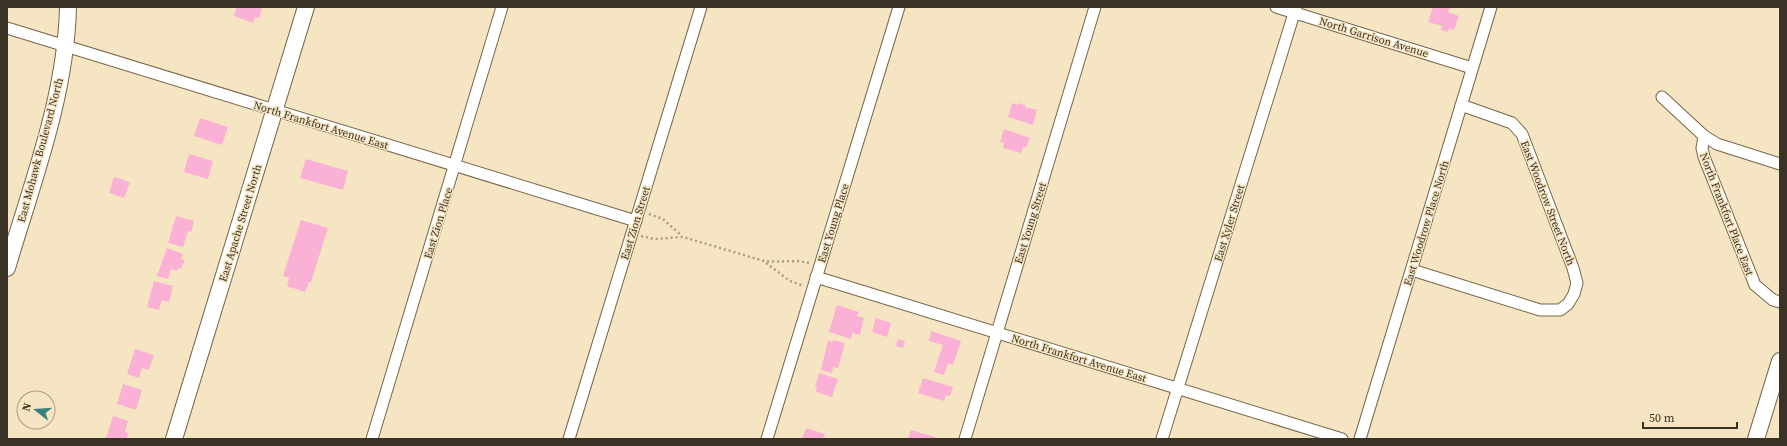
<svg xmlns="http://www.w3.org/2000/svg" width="1787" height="446" viewBox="0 0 1787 446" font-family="'Source Serif 4',serif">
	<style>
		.building { fill: #fab1d5 }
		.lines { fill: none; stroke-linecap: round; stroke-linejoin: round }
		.street-casing { stroke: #756647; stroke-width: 13 }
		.secondary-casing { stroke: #756647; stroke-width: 18 }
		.path { stroke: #a99c83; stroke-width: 2.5; stroke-dasharray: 2 3; stroke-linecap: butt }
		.street { stroke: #fff; stroke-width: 11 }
		.secondary { stroke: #fff; stroke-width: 16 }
		.labels { text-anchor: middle; stroke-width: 3; stroke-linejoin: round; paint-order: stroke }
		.street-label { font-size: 11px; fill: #393225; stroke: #f6e5c3 }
	</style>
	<rect width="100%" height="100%" fill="#f6e5c3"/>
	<!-- building -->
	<g class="building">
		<polygon points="237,7 258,7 262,9 259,18 255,17 253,23 234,16"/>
		<polygon points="1433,7 1450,7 1448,12 1459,16 1454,30 1449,28 1448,32 1441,30 1442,26 1428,22"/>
		<polygon points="1012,103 1018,105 1018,103 1025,105 1025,107 1037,110 1033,125 1008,117"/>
		<polygon points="200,118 228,127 222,145 194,136"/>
		<polygon points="1004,129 1030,138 1026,148 1023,147 1021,153 1003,148 1004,143 1000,142"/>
		<polygon points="189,154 213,161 208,179 184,172"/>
		<polygon points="306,159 348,171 343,190 300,178"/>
		<polygon points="114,177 130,182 124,198 109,193"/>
		<polygon points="176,216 194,221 191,232 188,231 183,247 168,243"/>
		<polygon points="301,220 328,228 311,282 309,282 305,292 287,286 289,278 283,276"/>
		<polygon points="167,248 183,254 181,259 185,260 181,269 178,268 177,271 171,269 168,279 157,276"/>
		<polygon points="154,281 173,286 169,302 162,300 159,310 147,307"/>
		<polygon points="837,305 859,312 857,316 864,318 860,335 852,333 851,339 829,332"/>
		<polygon points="876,318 891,323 887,337 872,332"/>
		<polygon points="931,331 961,341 953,365 948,363 944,375 934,372 943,345 929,341"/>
		<polygon points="898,339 905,341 903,348 896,346"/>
		<polygon points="833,340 845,343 838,368 833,367 832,373 821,370 828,341 833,342"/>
		<polygon points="135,349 154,355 149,370 142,368 139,378 127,374"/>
		<polygon points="819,373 838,379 832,397 816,392 817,388 815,387"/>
		<polygon points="923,378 953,387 950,396 946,395 944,401 918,393"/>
		<polygon points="123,384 142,390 136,410 117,404"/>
		<polygon points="113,416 128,421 125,432 128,433 127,439 106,438"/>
		<polygon points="806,428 825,434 823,439 802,439"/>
		<polygon points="911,430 935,437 935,439 908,439"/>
	</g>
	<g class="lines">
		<defs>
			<g id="street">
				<polyline points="1276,7 1472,68"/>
				<polyline points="7,28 636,221"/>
				<polyline points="1662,97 1704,136 1717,144 1780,164"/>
				<polyline points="1704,136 1702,148 1704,157 1755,285 1773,300 1780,302"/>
				<polyline points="1412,270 1540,310 1560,310 1568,304 1574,294 1577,283 1573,268 1522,134 1512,123 1461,105"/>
				<polyline points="816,277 1342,439"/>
				<polyline points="372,439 502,7"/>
				<polyline points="569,439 701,7"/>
				<polyline points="767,439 899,7"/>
				<polyline points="965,439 1095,7"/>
				<polyline points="1162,439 1296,7"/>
				<polyline points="1360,439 1491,7"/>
			</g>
			<g id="secondary">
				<path d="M7,268C32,183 66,96 68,7"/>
				<polyline points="174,439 306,7"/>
				<polyline points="1756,439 1780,361"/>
			</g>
		</defs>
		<!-- street casing -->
		<use href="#street" class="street-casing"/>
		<!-- secondary casing -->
		<use href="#secondary" class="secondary-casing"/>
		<!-- path -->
		<g class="path">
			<polyline points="649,214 663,219 682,236"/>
			<path d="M641,236L654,239L683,237L764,261C779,263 795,259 809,263"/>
			<polyline points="766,263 790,281 804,286"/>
		</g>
		<!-- street -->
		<use href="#street" class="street"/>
		<!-- secondary -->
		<use href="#secondary" class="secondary"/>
	</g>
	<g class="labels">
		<!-- street labels -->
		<g class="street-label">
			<text transform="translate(1374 37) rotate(17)" y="4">North Garrison Avenue</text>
			<text transform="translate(321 125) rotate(17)" y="4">North Frankfort Avenue East</text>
			<text transform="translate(40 150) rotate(-75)" y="4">East Mohawk Boulevard North</text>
			<text transform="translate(1548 203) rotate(69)" y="4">East Woodrow Street North</text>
			<text transform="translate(1727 214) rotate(69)" y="4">North Frankfort Place East</text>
			<text transform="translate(240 223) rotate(-73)" y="4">East Apache Street North</text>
			<text transform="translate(438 223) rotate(-73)" y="4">East Zion Place</text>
			<text transform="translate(635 223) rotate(-73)" y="4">East Zion Street</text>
			<text transform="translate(833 223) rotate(-73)" y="4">East Young Place</text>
			<text transform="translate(1030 223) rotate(-73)" y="4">East Young Street</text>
			<text transform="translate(1229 223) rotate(-73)" y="4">East Xyler Street</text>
			<text transform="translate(1426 223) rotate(-73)" y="4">East Woodrow Place North</text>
			<text transform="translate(1079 358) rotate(17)" y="4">North Frankfort Avenue East</text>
		</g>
	</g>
	<!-- border -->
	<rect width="1787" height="446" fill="none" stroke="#393225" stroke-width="16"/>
	<!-- north arrow -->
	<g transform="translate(36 410) rotate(287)"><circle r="19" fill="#f6e5c3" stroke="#aa9d84"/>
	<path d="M0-3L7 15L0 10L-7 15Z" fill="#388180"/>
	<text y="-6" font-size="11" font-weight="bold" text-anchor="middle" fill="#393225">N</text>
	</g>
	<!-- scale -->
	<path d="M1643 422v6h94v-6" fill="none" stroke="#393225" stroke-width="2"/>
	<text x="1649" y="422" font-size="12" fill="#393225" stroke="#f6e5c3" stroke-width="3" paint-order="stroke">50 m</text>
</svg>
